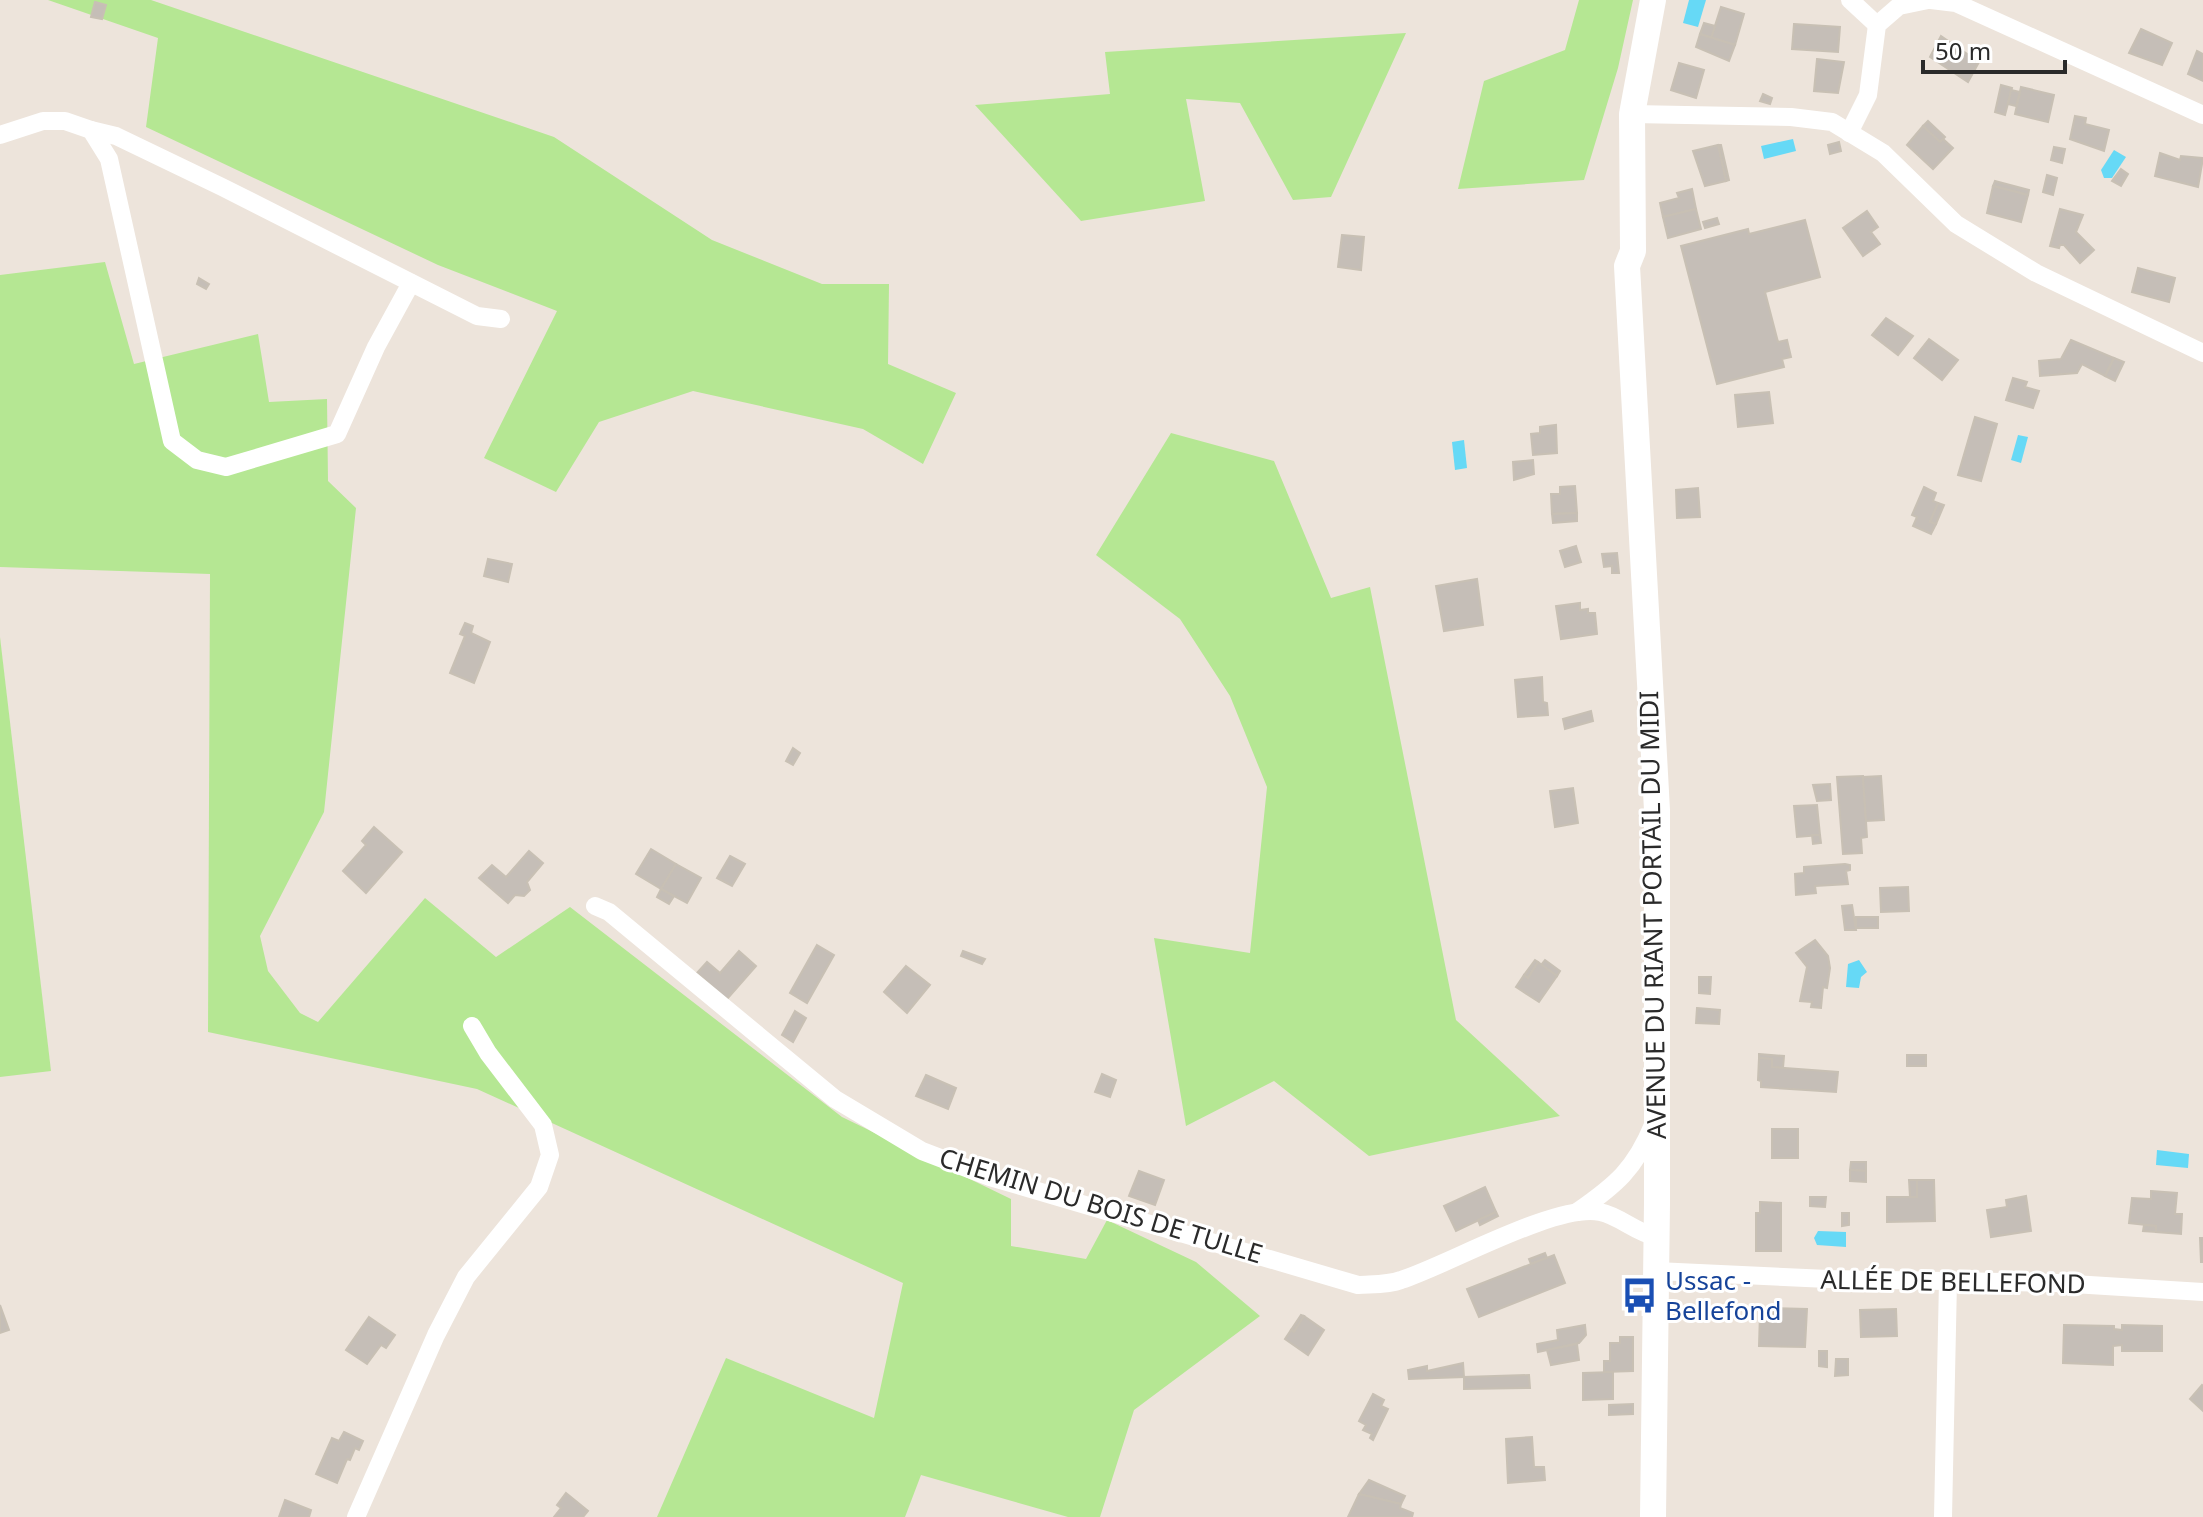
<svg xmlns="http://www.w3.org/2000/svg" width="2203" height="1517" viewBox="0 0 2203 1517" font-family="'Noto Sans',sans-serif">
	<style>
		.green { fill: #b5e793 }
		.water { fill: #66d9f6 }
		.building { fill: #c5beb7; stroke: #c8c0b4; stroke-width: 2 }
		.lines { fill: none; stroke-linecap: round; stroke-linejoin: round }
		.minor { stroke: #fff; stroke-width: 18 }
		.secondary { stroke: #fff; stroke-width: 26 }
		.labels { text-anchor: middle; stroke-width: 6; stroke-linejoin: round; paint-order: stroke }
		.street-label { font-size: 26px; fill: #2a2a2a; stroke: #fff }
		.transit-label { font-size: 26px; fill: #164399; stroke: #fff; text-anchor: start }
	</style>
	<rect width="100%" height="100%" fill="#ede4db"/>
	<!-- green -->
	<g class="green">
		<polygon points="48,0 151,0 554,137 712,240 822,284 889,284 888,364 956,393 923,464 863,429 693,391 599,422 556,492 484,458 557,311 438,265 146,127 158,38"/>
		<polygon points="1579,0 1633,0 1618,68 1584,180 1458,189 1484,81 1565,50"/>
		<polygon points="1406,33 1331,197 1293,200 1240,103 1186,99 1205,201 1081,221 975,105 1110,94 1105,52"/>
		<polygon points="105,262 134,364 258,334 269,402 327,399 328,481 356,508 324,812 260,936 268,971 300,1013 318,1022 425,898 496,957 570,907 842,1117 1011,1199 1011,1246 1086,1259 1107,1220 1196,1262 1260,1316 1134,1410 1100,1517 1068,1517 921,1475 905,1517 657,1517 726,1358 874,1418 903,1283 477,1089 208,1032 210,574 0,567 0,275"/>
		<polygon points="1171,433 1274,461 1331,598 1370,587 1456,1020 1560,1116 1369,1156 1274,1081 1186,1126 1154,938 1250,953 1267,787 1230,696 1180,619 1096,555"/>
		<polygon points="0,637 51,1071 0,1077"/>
	</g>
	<!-- water -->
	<g class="water">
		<polygon points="1689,0 1706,0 1698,27 1683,23"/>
		<polygon points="1793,139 1796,151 1764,159 1761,146"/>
		<polygon points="2114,150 2126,157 2112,178 2104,178 2101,170"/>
		<polygon points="2018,435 2028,437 2021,463 2011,460"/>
		<polygon points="1464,440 1467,468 1455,470 1452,442"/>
		<polygon points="1859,960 1867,972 1861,977 1859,988 1846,987 1848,964"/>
		<polygon points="2157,1150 2189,1154 2188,1168 2156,1165"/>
		<polygon points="1818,1231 1846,1232 1846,1247 1817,1245 1814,1238"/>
	</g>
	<!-- building -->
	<g class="building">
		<polygon points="95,2 106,5 102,19 91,17"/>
		<polygon points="1721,7 1744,14 1735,45 1711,38"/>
		<polygon points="1704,23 1715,26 1711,38 1700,34"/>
		<polygon points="1794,24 1840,27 1838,52 1792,49"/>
		<polygon points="2141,29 2172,43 2162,65 2129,53"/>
		<polygon points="1700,34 1735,45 1729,61 1696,47"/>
		<polygon points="1941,36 1979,62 1968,82 1930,57"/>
		<polygon points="2197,51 2203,54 2203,81 2188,74"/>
		<polygon points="1817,59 1844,62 1838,93 1814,91"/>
		<polygon points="1679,63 1704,70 1696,98 1671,90"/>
		<polygon points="2001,85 2012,88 2005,115 1995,112"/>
		<polygon points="2021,87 2054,95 2048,122 2015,114"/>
		<polygon points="2011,90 2020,92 2016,106 2008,104"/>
		<polygon points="1763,94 1772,98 1770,104 1760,101"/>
		<polygon points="2075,116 2086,118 2085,124 2109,130 2104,151 2070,139"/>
		<polygon points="1928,121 1945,137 1940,142 1923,126"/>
		<polygon points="1923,126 1940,142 1943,139 1953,148 1933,169 1907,145"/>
		<polygon points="1839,142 1841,151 1830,154 1828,145"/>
		<polygon points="1718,145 1721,145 1729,180 1726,181"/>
		<polygon points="1718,145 1726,181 1705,186 1693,151"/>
		<polygon points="2054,147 2065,149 2062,163 2051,160"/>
		<polygon points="2160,153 2180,160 2181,156 2203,158 2198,187 2155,176"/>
		<polygon points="2121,169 2128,174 2121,186 2112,181"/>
		<polygon points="2047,175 2057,178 2053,195 2043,192"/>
		<polygon points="1995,181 2029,190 2028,195 1993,186"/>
		<polygon points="1993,186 2028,195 2021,222 1987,213"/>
		<polygon points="1692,189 1696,209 1663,217 1660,203 1679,198 1677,193"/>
		<polygon points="1696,209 1701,229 1668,238 1663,217"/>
		<polygon points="2060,209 2083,215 2076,232 2094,250 2080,263 2064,245 2060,245 2059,248 2050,246"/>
		<polygon points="1867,211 1878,227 1871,232 1880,244 1863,256 1843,228"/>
		<polygon points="1717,218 1719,224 1705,228 1703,222"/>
		<polygon points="1805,220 1820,277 1765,292 1778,342 1787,340 1791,357 1782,359 1784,367 1717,384 1681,246 1748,229 1749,234"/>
		<polygon points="1342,235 1364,237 1361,270 1338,267"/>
		<polygon points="2138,268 2175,278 2169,302 2132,292"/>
		<polygon points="199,278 209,284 206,289 197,284"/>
		<polygon points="1886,318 1913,336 1898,355 1872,335"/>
		<polygon points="1929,339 1958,360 1942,380 1914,358"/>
		<polygon points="2071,340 2114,358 2105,376 2082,364 2077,373 2040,376 2039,361 2061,359"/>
		<polygon points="2114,358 2124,362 2115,381 2105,376"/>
		<polygon points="2013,378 2027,382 2025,387 2039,391 2033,408 2006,400"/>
		<polygon points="1769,392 1773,423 1738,427 1735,395"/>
		<polygon points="1975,417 1997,424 1981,481 1958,475"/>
		<polygon points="1556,425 1557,453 1533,455 1531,434 1540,433 1540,427"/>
		<polygon points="1533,460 1534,474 1514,480 1513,462"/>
		<polygon points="1575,486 1577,513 1552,514 1551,494 1560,494 1560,487"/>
		<polygon points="1924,487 1936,493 1933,501 1938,503 1930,522 1936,524 1931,534 1913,526 1917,517 1912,515"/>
		<polygon points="1698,488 1700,517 1677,518 1676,490"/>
		<polygon points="1938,503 1944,505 1936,524 1930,522"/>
		<polygon points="1577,513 1577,521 1553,523 1552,514"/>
		<polygon points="1576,546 1581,562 1565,567 1560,551"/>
		<polygon points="1617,553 1619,573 1612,573 1612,566 1604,567 1602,554"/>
		<polygon points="488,559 512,564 508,582 484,576"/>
		<polygon points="1477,579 1483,625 1444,631 1436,586"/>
		<polygon points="1580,603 1580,610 1588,609 1588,613 1595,613 1597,634 1561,639 1556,606"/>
		<polygon points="465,623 473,626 471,633 490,642 474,683 450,673 465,636 460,634"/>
		<polygon points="1542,677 1543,702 1547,703 1548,715 1518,717 1515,680"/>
		<polygon points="1591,711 1593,721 1565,729 1563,719"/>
		<polygon points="793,748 800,753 793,765 786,761"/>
		<polygon points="1863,776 1867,837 1861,838 1862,853 1843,854 1837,777"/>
		<polygon points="1881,776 1884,820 1866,821 1863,777"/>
		<polygon points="1830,784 1831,800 1817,801 1813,785"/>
		<polygon points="1573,788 1578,823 1555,827 1550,791"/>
		<polygon points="1817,805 1820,835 1797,837 1794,806"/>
		<polygon points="374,827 402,852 366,893 343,871 366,845 362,841"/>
		<polygon points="1812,835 1820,835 1821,843 1813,844"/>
		<polygon points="651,849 676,864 661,889 636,874"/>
		<polygon points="529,851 543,863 527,882 530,890 524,896 515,895 508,903 479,878 492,865 506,877"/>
		<polygon points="730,856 745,864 732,886 717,878"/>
		<polygon points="676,864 701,878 687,903 661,889"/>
		<polygon points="1845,864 1850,865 1850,870 1846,871 1848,884 1815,886 1816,893 1796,895 1795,874 1804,873 1804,867"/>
		<polygon points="1908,887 1909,911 1881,912 1880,888"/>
		<polygon points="661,889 674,896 669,904 657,897"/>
		<polygon points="1852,905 1856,930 1845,930 1842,906"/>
		<rect x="1856" y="917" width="22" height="11"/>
		<polygon points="1815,940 1828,956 1830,968 1827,988 1823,987 1821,1008 1811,1007 1812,1002 1800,1001 1807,967 1796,953"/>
		<polygon points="817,945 834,955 807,1003 790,993"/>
		<polygon points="739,951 756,966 727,999 697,973 707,962 720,973"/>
		<polygon points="963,951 985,959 982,964 961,956"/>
		<polygon points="1535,960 1538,962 1528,978 1524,975"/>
		<polygon points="1545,960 1560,971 1557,976 1541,965"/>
		<polygon points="1538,962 1557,976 1539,1002 1516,987 1524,975 1528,978"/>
		<polygon points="906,966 930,985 907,1013 884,992"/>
		<polygon points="1699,977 1711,977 1710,994 1699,993"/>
		<polygon points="1697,1008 1720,1010 1719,1024 1696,1023"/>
		<polygon points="795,1011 806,1018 793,1042 782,1035"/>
		<polygon points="1759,1054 1784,1056 1783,1068 1772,1067 1772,1059 1759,1058"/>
		<rect x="1907" y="1055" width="19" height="11"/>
		<polygon points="1759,1058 1772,1059 1772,1067 1838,1072 1836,1092 1761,1087 1761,1081 1758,1080"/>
		<polygon points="1102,1074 1116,1080 1110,1097 1095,1092"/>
		<polygon points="926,1075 956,1088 948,1109 916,1096"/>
		<rect x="1772" y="1129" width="26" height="29"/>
		<polygon points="1851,1162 1866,1162 1866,1171 1850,1170"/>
		<polygon points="1850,1170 1866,1171 1866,1182 1850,1181"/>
		<polygon points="1139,1171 1164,1180 1155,1205 1129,1196"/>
		<polygon points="1909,1180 1917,1180 1917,1197 1910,1197"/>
		<polygon points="1917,1180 1934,1180 1935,1221 1887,1222 1887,1197 1917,1197"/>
		<polygon points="1485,1187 1496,1212 1456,1231 1444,1206"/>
		<polygon points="2151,1191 2177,1193 2175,1214 2182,1214 2181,1234 2156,1232 2156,1226 2129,1223 2132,1198 2151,1199"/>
		<polygon points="2026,1196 2031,1231 1991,1237 1987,1210 2007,1207 2006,1200"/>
		<polygon points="1810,1197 1826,1197 1825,1207 1810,1206"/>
		<polygon points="1760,1202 1781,1203 1781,1251 1756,1251 1756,1213 1760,1213"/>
		<polygon points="1496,1212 1498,1216 1480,1225 1478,1220"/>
		<polygon points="1842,1213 1849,1213 1849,1225 1842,1226"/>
		<polygon points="2144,1225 2156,1226 2156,1232 2143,1231"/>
		<polygon points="2200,1238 2203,1238 2203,1262 2201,1262"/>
		<polygon points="1545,1253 1547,1258 1531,1264 1529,1259"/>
		<polygon points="1554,1255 1565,1283 1479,1317 1467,1289"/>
		<polygon points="0,1305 9,1330 0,1333"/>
		<polygon points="1773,1308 1807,1309 1805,1347 1759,1346 1760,1313 1773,1313"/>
		<polygon points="1896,1309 1897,1336 1861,1337 1860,1310"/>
		<polygon points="1301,1315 1304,1316 1294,1332 1291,1330"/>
		<polygon points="1304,1316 1324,1330 1308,1355 1285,1339 1291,1330 1294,1332"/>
		<polygon points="369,1317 395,1335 386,1348 381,1345 367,1364 346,1350"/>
		<polygon points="1585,1325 1586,1335 1579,1343 1538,1352 1537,1344 1558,1340 1557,1330"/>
		<polygon points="2064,1325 2114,1326 2114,1329 2122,1330 2122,1325 2162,1326 2162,1351 2122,1351 2122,1345 2113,1346 2113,1365 2063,1363"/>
		<polygon points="1620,1337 1633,1337 1633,1371 1604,1372 1604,1361 1610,1361 1610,1343 1620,1343"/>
		<polygon points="1577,1344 1579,1360 1551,1365 1547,1350"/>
		<polygon points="1819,1351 1827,1351 1827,1367 1819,1366"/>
		<polygon points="1836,1359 1848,1359 1848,1375 1835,1376"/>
		<polygon points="1463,1363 1464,1377 1409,1379 1408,1370 1427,1366 1427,1371"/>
		<polygon points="1613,1372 1613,1399 1583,1400 1583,1373"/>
		<polygon points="1529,1375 1530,1388 1464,1389 1464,1377"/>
		<polygon points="2202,1385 2203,1386 2203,1411 2190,1399"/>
		<polygon points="1373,1394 1384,1400 1381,1406 1388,1409 1373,1440 1370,1438 1372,1434 1363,1430 1366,1425 1359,1421"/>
		<polygon points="1633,1404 1633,1414 1609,1415 1609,1405"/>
		<polygon points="344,1432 363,1441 359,1450 355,1448 350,1460 347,1459 337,1483 316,1474 332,1438 339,1441"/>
		<polygon points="1532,1437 1534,1467 1544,1467 1545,1480 1508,1483 1506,1439"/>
		<polygon points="1369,1480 1405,1496 1401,1504 1359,1494"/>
		<polygon points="566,1493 588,1511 583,1517 554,1517 561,1508 557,1505"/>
		<polygon points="1359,1494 1401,1504 1400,1508 1413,1513 1412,1517 1348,1517"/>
		<polygon points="285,1500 311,1510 309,1517 279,1517"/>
	</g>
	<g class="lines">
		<!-- minor -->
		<g class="minor">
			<polyline points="1850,0 1877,25"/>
			<polyline points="1931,0 1956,3 2203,115"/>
			<polyline points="1632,114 1791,117 1832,122 1883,153 1956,224 2036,273 2203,353"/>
			<polyline points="91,130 116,136 222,187 477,316 501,319"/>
			<polyline points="1849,133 1868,95 1877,25 1899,6 1928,0"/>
			<polyline points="0,135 43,121 65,121 91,130 109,159 172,441 197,460 226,467 337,434 376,347 411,283"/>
			<path d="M595,906L609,912L835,1099L922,1151L990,1177L1358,1285C1372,1284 1388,1285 1401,1280C1448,1265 1556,1203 1600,1212C1620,1216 1636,1233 1657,1237"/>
			<path d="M1577,1212C1616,1185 1635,1169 1653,1125"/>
			<polyline points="1656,1271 1828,1279 2057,1283 2203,1292"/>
			<polyline points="356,1517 436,1335 466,1277 539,1187 550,1155 543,1125 488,1053 472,1026"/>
			<polyline points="1943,1517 1948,1281"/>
		</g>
		<!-- secondary -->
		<polyline class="secondary" points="1653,0 1632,114 1633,251 1627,266 1657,810 1657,1203 1653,1517"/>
	</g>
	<!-- icons -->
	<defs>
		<symbol id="bus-bare" viewBox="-9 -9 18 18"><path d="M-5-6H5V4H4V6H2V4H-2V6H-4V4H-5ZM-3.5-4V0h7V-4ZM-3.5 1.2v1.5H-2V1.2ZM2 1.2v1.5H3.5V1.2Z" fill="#1a4fb4" stroke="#fff" stroke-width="2.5" paint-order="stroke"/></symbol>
	</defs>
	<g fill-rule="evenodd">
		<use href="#bus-bare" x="1614" y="1270" width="51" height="51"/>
	</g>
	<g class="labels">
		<!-- street labels -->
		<g class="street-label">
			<text transform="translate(1653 915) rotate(-91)" y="9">AVENUE DU RIANT PORTAIL DU MIDI</text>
			<text transform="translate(1101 1206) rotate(17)" y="9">CHEMIN DU BOIS DE TULLE</text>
			<text transform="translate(1953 1282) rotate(1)" y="9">ALLÉE DE BELLEFOND</text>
		</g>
		<!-- transit labels -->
		<g class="transit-label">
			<text x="1665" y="1290">Ussac -<tspan x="1665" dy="30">Bellefond</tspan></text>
		</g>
	</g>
	<!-- scale -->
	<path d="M1923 60v12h142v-12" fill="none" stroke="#2a2a2a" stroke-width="4"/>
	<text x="1935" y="60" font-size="24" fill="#2a2a2a" stroke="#ffffff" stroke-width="6" paint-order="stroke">50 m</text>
</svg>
